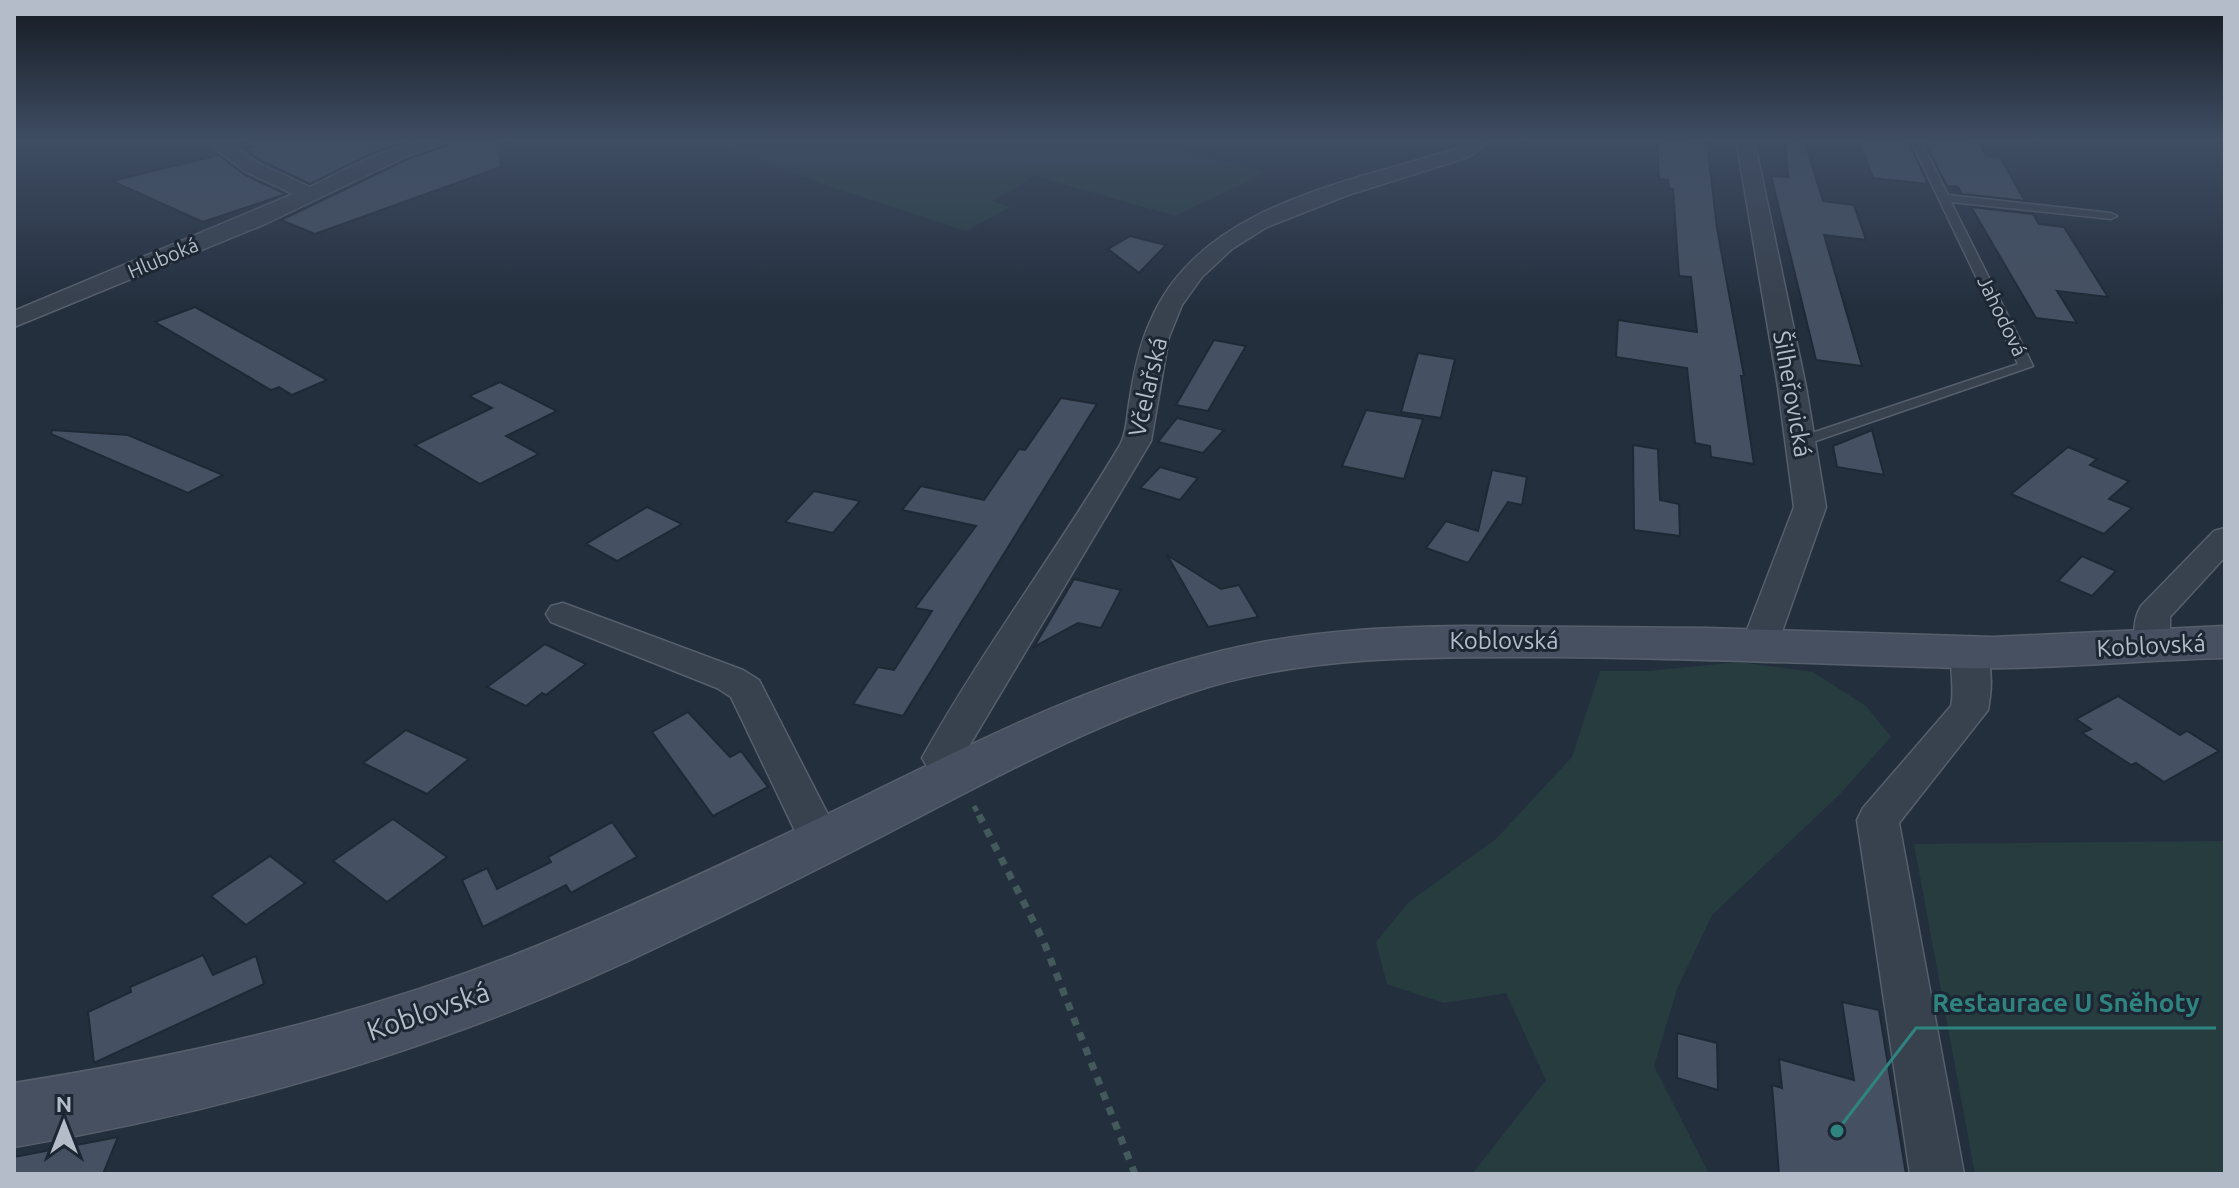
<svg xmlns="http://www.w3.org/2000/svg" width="2239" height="1188" viewBox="0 0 2239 1188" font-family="Ubuntu,sans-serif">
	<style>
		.green { fill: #263c3f }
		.building { fill: #455162; stroke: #1f2835; stroke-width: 2 }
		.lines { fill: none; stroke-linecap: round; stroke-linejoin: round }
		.lane-casing { stroke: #565f6c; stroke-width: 3 }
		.street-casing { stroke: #565f6c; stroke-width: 3 }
		.secondary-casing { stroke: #565f6c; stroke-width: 3 }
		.path-far1 { stroke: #44595c; stroke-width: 5; stroke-dasharray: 6 6; stroke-linecap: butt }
		.path { stroke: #44595c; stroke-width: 7; stroke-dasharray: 8 8; stroke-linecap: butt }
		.lane { fill: #38414e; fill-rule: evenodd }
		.street { fill: #38414e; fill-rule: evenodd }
		.secondary { fill: #465061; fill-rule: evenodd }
		.labels { text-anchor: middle; stroke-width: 6; stroke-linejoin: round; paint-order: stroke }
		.far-street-label { font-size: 20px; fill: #b4bcc9; stroke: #1d2633 }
		.street-label { font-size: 24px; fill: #b4bcc9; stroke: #1d2633 }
		.near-street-label { font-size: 28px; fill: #b4bcc9; stroke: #1d2633 }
		.leader { fill: none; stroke: #308480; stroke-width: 3 }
		.callout-dot { fill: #308480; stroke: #1d2633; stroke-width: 3 }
		.callout-label { font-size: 26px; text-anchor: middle; font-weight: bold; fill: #308480; stroke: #1d2633; stroke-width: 6; stroke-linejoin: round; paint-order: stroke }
	</style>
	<rect width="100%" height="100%" fill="#242f3e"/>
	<!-- green -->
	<g class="green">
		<polygon points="701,139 1165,139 1149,142 1266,172 1175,216 1035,176 992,201 1010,207 966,231 837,189"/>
		<polygon points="1739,662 1813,672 1866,706 1891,737 1839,795 1712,915 1677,989 1654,1066 1709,1174 1472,1174 1546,1080 1506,993 1444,1003 1387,984 1376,942 1409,902 1496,839 1572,757 1600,671 1649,671"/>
		<polygon points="2225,841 2225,1174 1975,1174 1914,844"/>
	</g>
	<!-- building -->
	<g class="building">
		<polygon points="241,139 418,139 375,152 310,184 262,161 244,149 252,147"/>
		<polygon points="449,139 498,139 501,167 315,234 281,220 408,159 445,146"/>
		<polygon points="1657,139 1707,143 1717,228 1744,376 1741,376 1754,464 1711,457 1710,446 1695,443 1687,368 1616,357 1618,320 1697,332 1691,277 1679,276 1673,189 1669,188 1668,180 1659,179"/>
		<polygon points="1785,139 1804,139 1823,201 1854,205 1866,240 1824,235 1862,366 1816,360 1771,176 1788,177"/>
		<polygon points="1858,139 1907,139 1928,184 1873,178"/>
		<polygon points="1923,139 1979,142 1986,156 2000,157 2025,201 1962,194 1958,187 1947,186"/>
		<polygon points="219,155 245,175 286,194 203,222 112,181"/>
		<polygon points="1971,207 2033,214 2039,224 2064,227 2108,297 2057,291 2077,323 2036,318"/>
		<polygon points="1130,236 1166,245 1139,273 1108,249"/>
		<polygon points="195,307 327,380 292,395 279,387 271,390 155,322"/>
		<polygon points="1214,340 1246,346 1208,411 1176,405"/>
		<polygon points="1418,353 1455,359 1441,418 1401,412"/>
		<polygon points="500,382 557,411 506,436 539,454 480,484 415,445 492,408 469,396"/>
		<polygon points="1061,398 1097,404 903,716 853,704 878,667 894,670 932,611 915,608 976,526 902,510 921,486 984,500 1019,449 1025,450"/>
		<polygon points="1366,410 1423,419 1404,479 1342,466"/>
		<polygon points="1177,418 1224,430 1203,453 1158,442"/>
		<polygon points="52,430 128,435 223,475 188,493 51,434"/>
		<polygon points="1872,430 1884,475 1837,467 1833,446"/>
		<polygon points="1633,445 1658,449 1660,500 1679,504 1680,536 1634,530"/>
		<polygon points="2068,447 2097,459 2090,465 2129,481 2109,499 2132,508 2104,534 2011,494"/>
		<polygon points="1160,467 1198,478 1180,500 1140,488"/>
		<polygon points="1492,470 1527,477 1522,505 1508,502 1468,563 1426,548 1446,521 1478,531"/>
		<polygon points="814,491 860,501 833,533 785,522"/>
		<polygon points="647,507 682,524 617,561 586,544"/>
		<polygon points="1167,555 1221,589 1239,585 1258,617 1208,627"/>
		<polygon points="2082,556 2116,571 2092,596 2058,581"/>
		<polygon points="1074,579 1121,590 1101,628 1078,623 1034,647"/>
		<polygon points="545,644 586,664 546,695 542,693 526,706 487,687"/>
		<polygon points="2118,696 2180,735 2187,731 2219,751 2164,782 2136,763 2131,765 2082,733 2091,729 2076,719"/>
		<polygon points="688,712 730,757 741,751 768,787 713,816 652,732"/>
		<polygon points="406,730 469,759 427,794 363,763"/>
		<polygon points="393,819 447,857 387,902 333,861"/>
		<polygon points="612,822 637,857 571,893 566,885 483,927 462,880 487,868 497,889 551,862 548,857"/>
		<polygon points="270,856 305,883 246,925 211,896"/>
		<polygon points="203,955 213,975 256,956 264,984 94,1063 88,1012 131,992 130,987"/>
		<polygon points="1842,1002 1879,1010 1906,1174 1779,1174 1772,1085 1782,1088 1779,1059 1854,1080"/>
		<polygon points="1677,1033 1717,1043 1718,1090 1677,1078"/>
		<polygon points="118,1137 103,1174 14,1174 14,1157"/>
	</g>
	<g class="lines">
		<defs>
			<polygon id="lane" points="1910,139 1920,139 1948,195 2111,213 2117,216 2111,219 1951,202 2033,366 1807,444 1797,444 1797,438 2018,364"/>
			<g id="street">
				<path d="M202,139H224L260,164L310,187C354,166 397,139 446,139L444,143L407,156L265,224L14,327V311L293,194L246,172Z"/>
				<path d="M1470,139H1492L1469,157L1348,195L1267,227L1232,249L1202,277L1182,305L1169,337L1151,441L962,758L973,776L967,787L953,791L939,787L922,758C982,650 1057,551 1120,445C1127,433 1127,413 1130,398C1134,372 1139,346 1150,322C1199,205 1348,183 1455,149Z"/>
				<polygon points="1736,139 1754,139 1806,387 1826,507 1778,643 1773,651 1760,655 1747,651 1742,643 1794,507 1778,387"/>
				<path d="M2225,528V557L2170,617V643L2165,651L2152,655L2139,651C2132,639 2133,619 2141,606L2214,531Z"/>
				<polygon points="563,603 743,670 759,680 842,842 836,854 821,859 806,854 731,697 717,688 551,622 546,614 551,606"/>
				<path d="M1969,640L1982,643C1993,662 1992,689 1988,710L1899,823L1964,1174H1910L1857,820L1863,808L1951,706C1956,686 1946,661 1956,643Z"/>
			</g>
			<path id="secondary" d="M1466,626L1707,628L1993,637L2225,626V658C2136,660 2048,670 1959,668C1824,664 1689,658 1553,657C1439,657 1320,654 1208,687C1105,719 1009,770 913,820C831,863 748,904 664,944C458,1044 239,1109 14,1147V1083C199,1054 383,1011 556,938C663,893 768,843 871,793C991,734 1112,674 1243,646C1316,630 1391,627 1466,626Z"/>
		</defs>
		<!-- lane casing -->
		<use href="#lane" class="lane-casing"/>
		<!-- street casing -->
		<use href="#street" class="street-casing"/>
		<!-- secondary casing -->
		<use href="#secondary" class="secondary-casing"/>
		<!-- path-far1 -->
		<polyline class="path-far1" points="974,806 980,817"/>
		<!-- path -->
		<polyline class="path" points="979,815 1043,940 1135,1174"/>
		<!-- lane -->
		<use href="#lane" class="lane"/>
		<!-- street -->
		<use href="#street" class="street"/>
		<!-- secondary -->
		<use href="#secondary" class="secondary"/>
	</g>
	<!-- sky -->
	<linearGradient id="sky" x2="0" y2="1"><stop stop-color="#141a22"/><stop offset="0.46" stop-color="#3f4d63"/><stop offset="1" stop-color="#3f4d63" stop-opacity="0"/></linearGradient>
	<rect width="2239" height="305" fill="url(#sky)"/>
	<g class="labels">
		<!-- far-street labels -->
		<g class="far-street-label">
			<text transform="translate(163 258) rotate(-23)" y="7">Hluboká</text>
			<text transform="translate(2002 316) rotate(64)" y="7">Jahodová</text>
		</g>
		<!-- street labels -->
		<g class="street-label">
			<text transform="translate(1148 387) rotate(-77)" y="8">Včelařská</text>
			<text transform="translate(1792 394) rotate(80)" y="8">Šilheřovická</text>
			<text x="1504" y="649">Koblovská</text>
			<text transform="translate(2151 646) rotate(-3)" y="8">Koblovská</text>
		</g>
		<!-- near-street labels -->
		<g class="near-street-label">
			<text transform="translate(428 1011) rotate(-19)" y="10">Koblovská</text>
		</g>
	</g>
	<!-- callouts -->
	<path class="leader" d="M1837 1131L1916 1028H2216"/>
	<circle class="callout-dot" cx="1837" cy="1131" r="8"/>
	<g class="callout-label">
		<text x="2066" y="1012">Restaurace U Sněhoty</text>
	</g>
	<!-- border -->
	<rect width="2239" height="1188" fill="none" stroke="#b4bcc9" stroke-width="32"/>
	<!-- north arrow -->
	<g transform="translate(64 1124)" stroke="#1d2633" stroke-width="6" paint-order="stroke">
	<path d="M0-6L14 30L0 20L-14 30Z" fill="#b4bcc9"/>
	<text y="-12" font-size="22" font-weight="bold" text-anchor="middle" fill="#b4bcc9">N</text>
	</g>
</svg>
